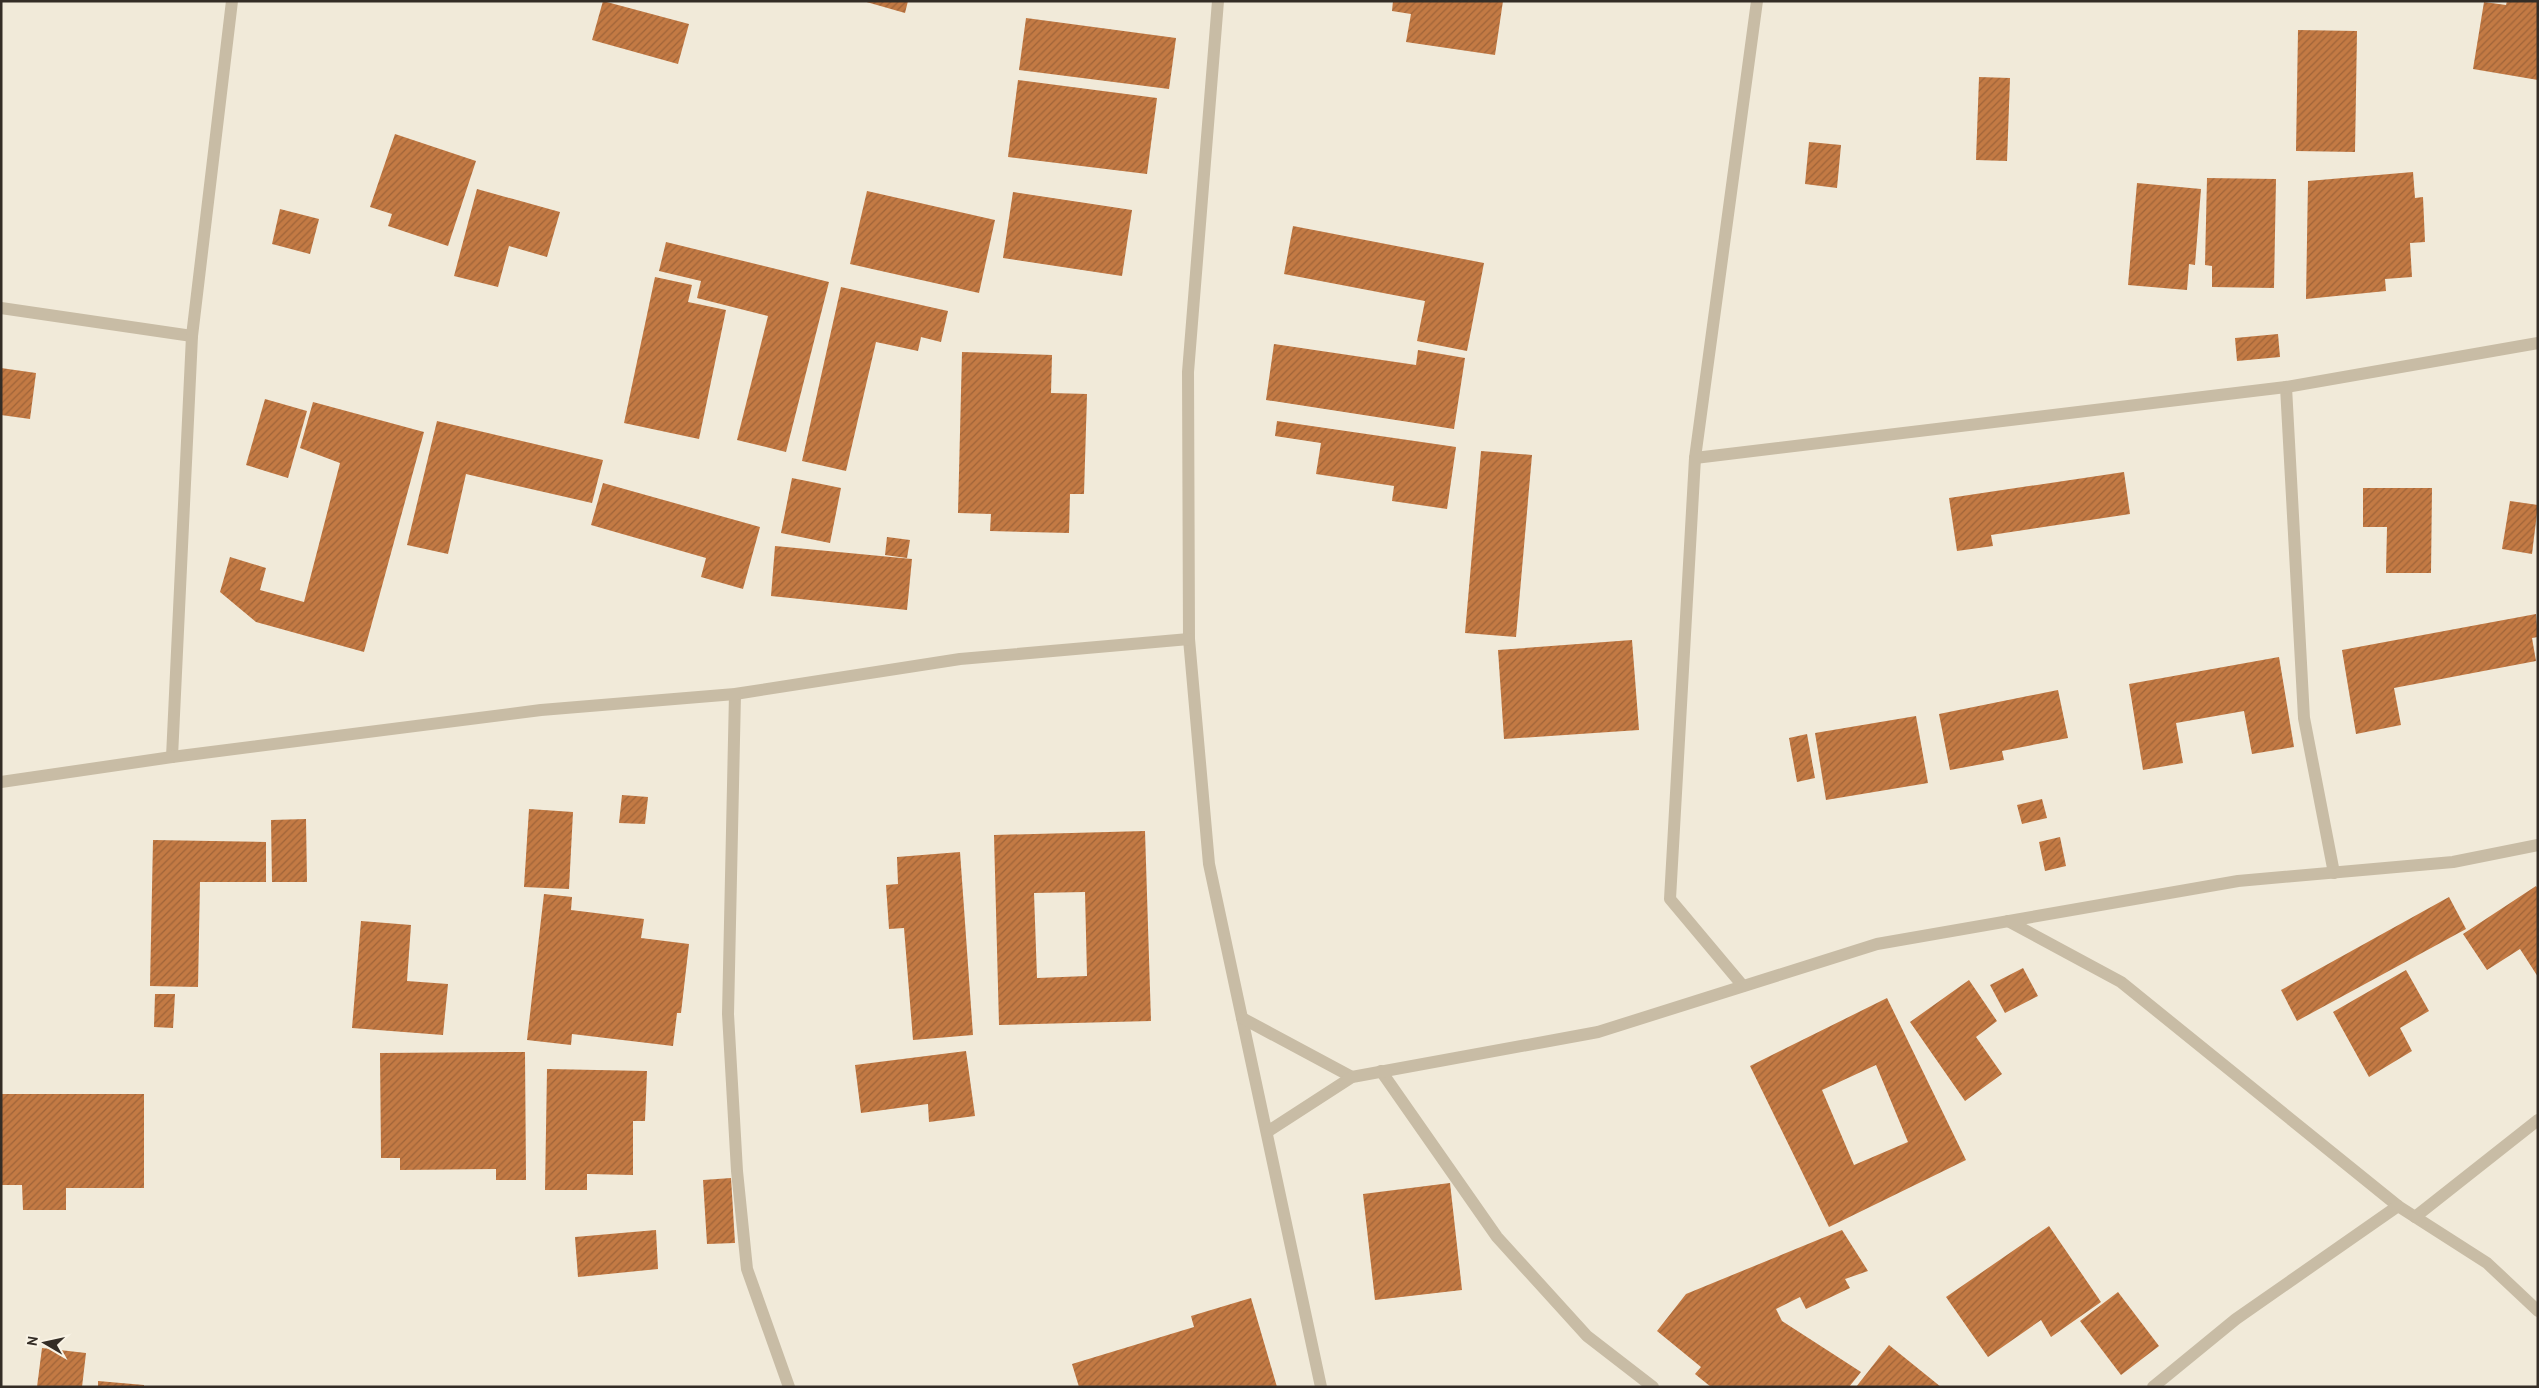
<svg xmlns="http://www.w3.org/2000/svg" width="2539" height="1388" viewBox="0 0 2539 1388" font-family="'PT Sans',sans-serif">
	<style>
		.building { fill: url(#building-hatch); fill-rule: evenodd }
		.lines { fill: none; stroke-linecap: round; stroke-linejoin: round }
		.street { stroke: #c8bca5; stroke-width: 12 }
	</style>
	<defs>
		<pattern id="building-hatch" width="6" height="6" patternUnits="userSpaceOnUse" patternTransform="scale(1.25)"><rect width="6" height="6" fill="#c37a44"/><path d="M-1 1l2-2M0 6l6-6M5 7l2-2" fill="none" stroke="#9f6439"/></pattern>
	</defs>
	<rect width="100%" height="100%" fill="#f1ead9"/>
	<!-- building -->
	<g class="building">
		<polygon points="603,1 689,24 678,64 592,40"/>
		<polygon points="863,1 908,1 905,13"/>
		<polygon points="1393,1 1503,1 1495,55 1406,42 1411,14 1392,11"/>
		<polygon points="2507,1 2538,1 2538,80 2473,69 2484,2 2506,5"/>
		<polygon points="1026,18 1176,38 1169,89 1019,70"/>
		<polygon points="2298,30 2357,31 2355,152 2296,151"/>
		<polygon points="1979,77 2010,78 2007,161 1976,160"/>
		<polygon points="1018,80 1157,98 1147,174 1008,157"/>
		<polygon points="395,134 476,161 448,246 388,226 392,214 370,207"/>
		<polygon points="1809,142 1841,145 1837,188 1805,184"/>
		<polygon points="2413,172 2415,198 2423,197 2425,242 2410,243 2412,277 2385,279 2386,291 2306,299 2308,181"/>
		<polygon points="2207,178 2276,179 2274,288 2212,287 2212,266 2205,265"/>
		<polygon points="2137,183 2201,189 2195,265 2189,264 2187,290 2128,285"/>
		<polygon points="477,189 560,212 547,257 509,246 498,287 454,276"/>
		<polygon points="867,191 995,220 979,293 850,264"/>
		<polygon points="1013,192 1132,210 1122,276 1003,258"/>
		<polygon points="280,209 319,219 310,254 272,244"/>
		<polygon points="1293,226 1484,263 1467,351 1417,341 1425,301 1284,274"/>
		<polygon points="666,242 829,282 786,452 737,440 768,316 697,298 701,281 659,271"/>
		<polygon points="655,277 692,285 688,302 726,310 699,439 624,423"/>
		<polygon points="841,287 948,311 941,342 921,337 918,351 876,342 846,471 802,461"/>
		<polygon points="2278,334 2280,357 2237,361 2235,338"/>
		<polygon points="1274,344 1416,365 1418,350 1465,358 1454,429 1266,400"/>
		<polygon points="962,352 1052,355 1051,393 1087,394 1084,494 1070,494 1069,533 990,531 991,514 958,513"/>
		<polygon points="1,368 36,373 30,419 1,415"/>
		<polygon points="265,399 307,411 288,478 246,465"/>
		<polygon points="313,402 424,432 364,652 256,622 220,592 230,557 266,568 260,590 304,602 340,463 300,448"/>
		<polygon points="437,421 603,460 592,503 466,474 448,554 407,545"/>
		<polygon points="1277,421 1456,447 1447,509 1392,501 1394,486 1316,474 1321,443 1275,436"/>
		<polygon points="1481,451 1532,455 1516,637 1465,633"/>
		<polygon points="2124,472 2130,514 1991,535 1993,546 1957,551 1949,498"/>
		<polygon points="792,478 841,488 830,543 781,533"/>
		<polygon points="603,483 760,527 743,589 701,577 706,558 591,525"/>
		<polygon points="2363,488 2432,488 2431,573 2386,573 2387,527 2363,527"/>
		<polygon points="2510,501 2538,505 2532,554 2502,549"/>
		<polygon points="887,537 910,540 907,558 885,555"/>
		<polygon points="775,546 912,559 907,610 771,596"/>
		<polygon points="2536,614 2538,637 2532,638 2536,661 2394,688 2401,725 2356,734 2342,650"/>
		<polygon points="1632,640 1639,730 1504,739 1498,650"/>
		<polygon points="2279,657 2294,747 2252,754 2244,711 2176,723 2183,763 2143,770 2129,684"/>
		<polygon points="2058,690 2068,738 2002,751 2004,760 1950,770 1939,714"/>
		<polygon points="1916,716 1928,783 1826,800 1815,733"/>
		<polygon points="1807,734 1815,778 1797,782 1789,738"/>
		<polygon points="622,795 648,797 645,824 619,823"/>
		<polygon points="2042,799 2047,818 2022,824 2017,805"/>
		<polygon points="529,809 573,812 569,889 524,887"/>
		<polygon points="306,819 307,882 272,882 271,820"/>
		<path d="M1145,831L1151,1021L999,1025L994,835ZM1085,892L1087,976L1037,978L1034,893Z"/>
		<polygon points="2060,837 2066,866 2045,871 2039,842"/>
		<polygon points="153,840 266,842 266,882 200,882 198,987 150,986"/>
		<polygon points="960,852 973,1035 913,1040 904,928 889,929 886,885 898,884 897,857"/>
		<polygon points="2536,886 2538,889 2538,977 2520,949 2487,970 2463,934"/>
		<polygon points="544,894 572,897 571,910 644,919 641,938 689,944 681,1013 677,1013 673,1046 572,1034 571,1045 527,1040"/>
		<polygon points="2449,897 2466,929 2297,1021 2281,990"/>
		<polygon points="361,921 411,925 407,981 448,984 443,1035 352,1028"/>
		<polygon points="2023,968 2038,996 2005,1013 1990,985"/>
		<polygon points="2406,970 2429,1011 2400,1028 2412,1051 2369,1077 2333,1012"/>
		<polygon points="1969,980 1997,1021 1976,1037 2002,1074 1965,1101 1910,1022"/>
		<polygon points="155,994 175,994 173,1028 154,1027"/>
		<path d="M1887,998L1966,1160L1829,1227L1750,1066ZM1876,1065L1908,1142L1854,1165L1822,1090Z"/>
		<polygon points="966,1051 975,1116 929,1122 928,1104 861,1113 855,1065"/>
		<polygon points="525,1052 526,1180 496,1180 496,1169 400,1170 400,1158 381,1158 380,1053"/>
		<polygon points="547,1069 647,1071 645,1121 633,1121 633,1175 587,1174 587,1190 545,1190"/>
		<polygon points="1,1094 144,1094 144,1188 66,1188 66,1210 23,1210 22,1185 1,1185"/>
		<polygon points="731,1178 735,1243 707,1244 703,1180"/>
		<polygon points="1450,1183 1462,1290 1375,1300 1363,1194"/>
		<polygon points="2049,1226 2101,1302 2051,1337 2041,1320 1988,1357 1946,1297"/>
		<polygon points="656,1230 658,1269 578,1277 575,1237"/>
		<polygon points="1842,1230 1868,1271 1845,1279 1850,1288 1806,1309 1800,1297 1776,1309 1782,1321 1861,1372 1849,1387 1711,1387 1695,1374 1701,1367 1657,1331 1686,1294"/>
		<polygon points="2118,1292 2159,1346 2121,1375 2080,1321"/>
		<polygon points="1251,1298 1277,1387 1079,1387 1072,1364 1194,1327 1191,1316"/>
		<polygon points="1889,1345 1941,1387 1856,1387"/>
		<polygon points="42,1348 86,1353 82,1387 37,1387"/>
		<polygon points="98,1381 144,1385 144,1387 98,1387"/>
	</g>
	<g class="lines">
		<!-- street -->
		<g class="street">
			<polyline points="1218,1 1188,372 1189,639 1209,864 1321,1387"/>
			<polyline points="1,308 192,336"/>
			<polyline points="2286,387 2304,718 2334,873"/>
			<polyline points="1695,458 2286,387 2538,343"/>
			<polyline points="735,694 728,1014 737,1171 747,1269 789,1387"/>
			<polyline points="172,757 192,336 232,1"/>
			<polyline points="1,782 172,757 541,710 735,694 960,659 1189,639"/>
			<polyline points="2008,921 2121,982 2398,1206 2487,1263 2538,1311"/>
			<polyline points="1743,986 1670,899 1695,458 1757,1"/>
			<polyline points="1242,1018 1352,1077"/>
			<polyline points="1381,1071 1497,1237 1587,1336 1653,1387"/>
			<polyline points="1267,1132 1352,1077 1598,1032 1877,944 2238,881 2453,862 2538,845"/>
			<polyline points="2415,1217 2538,1120"/>
			<polyline points="2153,1387 2236,1319 2398,1206"/>
		</g>
	</g>
	<!-- border -->
	<rect width="2539" height="1388" fill="none" stroke="#342d26" stroke-width="5"/>
	<!-- north arrow -->
	<g transform="translate(45 1343) rotate(279)" stroke="#f9f3e5" stroke-width="4" paint-order="stroke">
	<path d="M0-4L9 19L0 12L-9 19Z" fill="#342d26"/>
	<text y="-8" font-size="14" font-weight="bold" text-anchor="middle" fill="#342d26">N</text>
	</g>
</svg>
